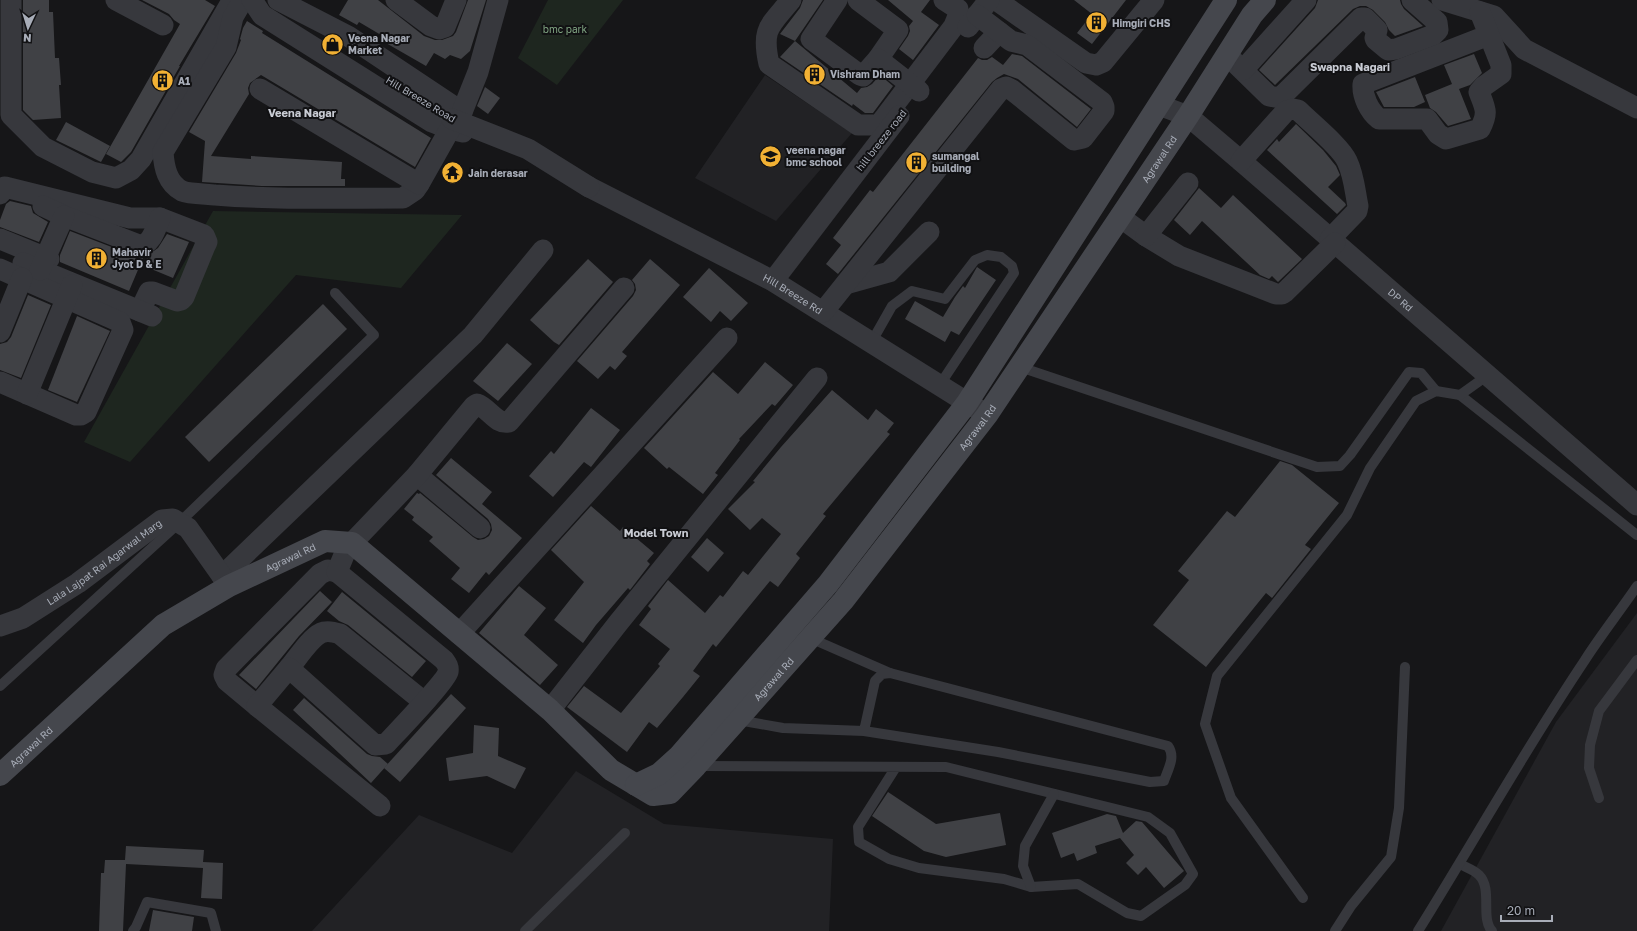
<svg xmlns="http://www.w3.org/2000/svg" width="1637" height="931" viewBox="0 0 1637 931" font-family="'Golos Text',sans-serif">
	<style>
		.built { fill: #222225 }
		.green { fill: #1e261f }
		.building { fill: #404145 }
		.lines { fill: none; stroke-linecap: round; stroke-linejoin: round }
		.lane { stroke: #37383d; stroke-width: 10 }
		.street { stroke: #37383d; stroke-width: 21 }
		.secondary { stroke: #45474d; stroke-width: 22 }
		.street-bridge { stroke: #37383d; stroke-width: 21 }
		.labels { text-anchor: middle; stroke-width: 4; stroke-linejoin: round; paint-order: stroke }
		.poi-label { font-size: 10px; font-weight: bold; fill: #a8adb8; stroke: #111113; text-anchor: start }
		.park-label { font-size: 10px; fill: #7fa381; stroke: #111113 }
		.street-label { font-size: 10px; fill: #a8adb8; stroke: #111113 }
		.neighbourhood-label { font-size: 11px; font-weight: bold; fill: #c9ccd4; stroke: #111113 }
	</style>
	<rect width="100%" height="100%" fill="#161618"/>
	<!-- built -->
	<g class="built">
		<polygon points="765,75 852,133 776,221 695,178"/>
		<polygon points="1637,613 1637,931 1441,931 1556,722"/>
		<polygon points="576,771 664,824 833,839 829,931 312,931 419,815 512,853"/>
	</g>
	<!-- green -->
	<g class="green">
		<polygon points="548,0 623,0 557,85 518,58"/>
		<polygon points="213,211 462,215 401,288 296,275 130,462 84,442"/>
	</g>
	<!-- building -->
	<g class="building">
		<polygon points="23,0 49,0 49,12 53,12 55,58 59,58 61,85 59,85 61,118 33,120 23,110"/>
		<polygon points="142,0 205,0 215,6 179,66 180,66 131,152 121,162 106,154 180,24 174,20 169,14"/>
		<polygon points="348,0 378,0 424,36 435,40 442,40 453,36 456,32 468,0 486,0 470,51 461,59 450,55 445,59 434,53 426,66 379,39 381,35 359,22 357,25 339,15"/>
		<polygon points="803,0 823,0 795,41 780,34 800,8"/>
		<polygon points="888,0 930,0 921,12 939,25 913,60 899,49 908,36 910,31 909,26 913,21"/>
		<polygon points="1074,0 1126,0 1092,44 1077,33 1092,14"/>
		<polygon points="1318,0 1400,0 1401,4 1404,9 1423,26 1395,36 1389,30 1385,22 1373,10 1366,6 1360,6 1353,9 1275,85 1259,70 1315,8"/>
		<polygon points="247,21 263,31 262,33 431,138 415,167 261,75 250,83 248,88 249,94 211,156 251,159 251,156 342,162 341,179 345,179 345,186 262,186 202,182 205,141 189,132 236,53 241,40 240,39 243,28"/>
		<polygon points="795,41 857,93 861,88 867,87 872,84 880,75 893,86 873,113 865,113 853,104 852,106 780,57"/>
		<polygon points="1012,54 1022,56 1091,109 1077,127 1018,79 1004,74 997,78 992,82 838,274 826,264 841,245 833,238 870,190 873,192 978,58 982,60 987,60 992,57 1003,65"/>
		<polygon points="1474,54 1482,73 1470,85 1459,89 1471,119 1448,126 1436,112 1430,108 1425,95 1452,84 1444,65"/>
		<polygon points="1415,77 1425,102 1414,107 1384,107 1376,92"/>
		<polygon points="485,87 500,98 488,114 477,106"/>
		<polygon points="66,122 110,146 101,162 56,140"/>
		<polygon points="1296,124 1323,150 1336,166 1340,175 1328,187 1345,203 1346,205 1337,214 1267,150 1277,139 1279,142"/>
		<polygon points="1199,188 1221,208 1233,195 1302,259 1278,282 1272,276 1269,279 1260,275 1202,221 1190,235 1174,220"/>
		<polygon points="10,201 31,206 33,213 48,222 39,242 0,227 0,220 6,204"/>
		<polygon points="70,231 135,256 143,258 129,291 60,262 60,255"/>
		<polygon points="167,234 189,242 173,278 144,266 148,255 158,248"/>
		<polygon points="588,259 613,282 559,345 554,342 530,320"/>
		<polygon points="650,259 680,285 622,352 627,356 615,370 610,366 598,379 577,361 633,296 636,290 635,284 632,280"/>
		<polygon points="977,267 996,280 959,335 951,331 945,342 905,319 915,301 943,317 955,297 963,286 965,288"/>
		<polygon points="709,268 748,303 731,321 720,311 711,322 683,297"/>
		<polygon points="28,295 51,305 21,378 0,370 0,344 7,342 11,337"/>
		<polygon points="323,304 347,329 209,462 185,437"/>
		<polygon points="77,316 110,331 77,402 48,390"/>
		<polygon points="507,343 532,364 498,401 473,381"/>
		<polygon points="765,362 793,385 775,406 772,404 739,439 740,440 715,473 718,475 703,494 669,467 667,469 644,448 713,372 738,394"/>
		<polygon points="832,390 868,420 876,409 894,423 887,432 890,434 823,514 826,516 796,554 800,558 778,587 770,581 716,647 713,644 693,671 700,676 683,697 657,728 649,722 627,752 567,707 584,686 621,713 660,666 658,664 670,649 639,625 651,609 648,606 668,580 705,613 720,595 723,597 743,571 748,575 781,534 762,518 750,530 728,509 755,482 753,481 781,447"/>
		<polygon points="591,408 620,430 591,467 584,462 553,497 529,476 551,451 554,454"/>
		<polygon points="451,458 492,492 482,504 522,538 489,575 486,572 469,593 451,579 460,568 429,541 433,537 412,520 414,517 404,509 417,493 419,494 420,493 473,537 478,540 484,539 489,536 492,530 491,524 488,519 436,475"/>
		<polygon points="1280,461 1292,465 1339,503 1305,545 1311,549 1272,598 1266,593 1206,667 1153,625 1189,580 1178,571 1227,511 1235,517"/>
		<polygon points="591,506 620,531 623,527 654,553 647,561 650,564 630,590 628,588 596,625 583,643 554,620 584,582 551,550"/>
		<polygon points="707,538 724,553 708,572 691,557"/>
		<polygon points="519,586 546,608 524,635 558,665 540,685 479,633"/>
		<polygon points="320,591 332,602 299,636 256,689 239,675"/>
		<polygon points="342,592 426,661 412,677 348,625 339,621 327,611"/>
		<polygon points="451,694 466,708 400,782 384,768"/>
		<polygon points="304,698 367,754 372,756 380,757 388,764 371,783 293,710"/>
		<polygon points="474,725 499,728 498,756 526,768 515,789 487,776 449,781 446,758 473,753"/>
		<polygon points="888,792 936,824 1000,813 1006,845 946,857 924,851 872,816"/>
		<polygon points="1107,814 1116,816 1123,833 1136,821 1142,822 1184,871 1164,888 1146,867 1138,875 1126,863 1134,855 1120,838 1095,846 1097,853 1077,861 1074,853 1061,858 1052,833"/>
		<polygon points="126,846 204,850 203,862 223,863 222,899 201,898 203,868 126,864 123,931 99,931 101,873 104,873 105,860 125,860"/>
		<polygon points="153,910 194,917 192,931 149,931"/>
	</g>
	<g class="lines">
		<!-- lane -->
		<g class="lane">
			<polyline points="871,343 892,306 912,291 945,299 975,260 987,255 1001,257 1012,266 1014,273 939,386"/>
			<polyline points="1020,367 1317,467 1340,466 1350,455 1409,372 1421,373 1436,391"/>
			<polyline points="1460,395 1637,535"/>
			<polyline points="810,638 890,673"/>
			<polyline points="0,686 180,522 374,335 335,293"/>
			<path d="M738,720L783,728L864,731L998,752L1150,782L1164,781C1168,769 1176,757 1168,746L890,673L882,674L875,681L864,731"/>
			<polyline points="698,766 946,767 1148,817 1170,833 1193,874 1185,885 1141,916 1127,913 1078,884 1031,887 1004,879 919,868 889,859 859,842 858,827 896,767"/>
			<polyline points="1599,798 1589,768 1590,745 1599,711 1637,660"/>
			<path d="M1460,864C1465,867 1474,870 1479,875C1493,889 1480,918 1492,931"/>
			<polyline points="1031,887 1023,866 1025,846 1054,794"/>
			<polyline points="1303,898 1231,798 1205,724 1217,676 1347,515 1370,468 1416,401 1436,391 1460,395 1488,375"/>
			<polyline points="133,931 136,927 147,902 211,913 216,931"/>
			<polyline points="525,931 625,833"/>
			<polyline points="1335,931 1351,906 1391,857 1399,808 1405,667"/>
			<path d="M1418,931C1474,841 1526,748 1585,660C1601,635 1620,611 1637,586"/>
		</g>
		<!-- street -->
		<g class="street">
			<polyline points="11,0 11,115 43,147 92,172 116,178 131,170 141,159 229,6"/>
			<polyline points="116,0 163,25"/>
			<path d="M243,0L233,17L226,47L163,152C164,167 167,183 182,191C189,194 207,194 215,195C277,200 341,198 403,198L415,190L419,184"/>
			<polyline points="252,0 262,15 432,122 450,129 463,132"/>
			<polyline points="396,0 431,26 439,29 445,27 456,0"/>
			<path d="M791,0C770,26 761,28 769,64L858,125H879L954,26L958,16V9L944,0"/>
			<polyline points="837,0 811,39 860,75 863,76 878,59 898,30 858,0"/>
			<polyline points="996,0 1086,63 1096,65 1103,62 1154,0"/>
			<polyline points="1442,0 1494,16 1524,49 1637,108"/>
			<path d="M1480,12L1501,65V74L1484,86L1479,92C1485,108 1489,112 1480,129L1446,139L1438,134L1427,119H1379C1369,111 1362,96 1363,84L1489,35"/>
			<polyline points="968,27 989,0"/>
			<polyline points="984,48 999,32"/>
			<polyline points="1227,55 1269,96 1280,98 1361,18 1365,18 1377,30 1375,38 1376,40 1388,50 1396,49 1433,35 1438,30 1437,22 1412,0"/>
			<polyline points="878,59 919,91"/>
			<polyline points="1243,70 1306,0"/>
			<polyline points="260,89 419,184 450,129 462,112 348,36 278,0"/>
			<path id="s1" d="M1159,105L1188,116L1241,161L1637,505"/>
			<polyline points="462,112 478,72 498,0"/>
			<path d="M1241,161L1286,111L1293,109L1298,110C1310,122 1341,147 1347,161C1354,175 1355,192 1358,206L1357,211L1330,239"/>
			<path id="s2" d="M589,187L773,281L987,415"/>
			<polyline points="0,194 5,187 130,218 160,218 204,235 207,242 205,246 184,297 181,300 177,301 153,292 149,292 140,311"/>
			<path d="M43,206L64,216L139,245C151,246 156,228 160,218"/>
			<polyline points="1120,217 1146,236 1179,256 1276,294 1282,294 1285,292 1335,243"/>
			<polyline points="1146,236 1188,183"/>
			<polyline points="0,239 49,259"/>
			<polyline points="23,263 152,316"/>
			<polyline points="0,269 120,322 123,330 86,412 81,415 76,415 0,382"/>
			<polyline points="40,270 64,216"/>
			<polyline points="773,281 899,116"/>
			<polyline points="846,284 889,272 929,232"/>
			<polyline points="823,312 1001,89 1006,87 1012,90 1074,140 1083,138 1104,111 1104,107 1102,102 1027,45 1011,41 977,15"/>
			<polyline points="0,332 22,278"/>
			<polyline points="27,394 72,285"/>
			<polyline points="417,475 480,528"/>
			<polyline points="222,576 473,335 543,250"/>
			<path id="s3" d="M0,626L23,618L78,583L162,520L173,519L188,528L229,586"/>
			<polyline points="459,634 727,338"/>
			<path d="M289,668C297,659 310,638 321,633C327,630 334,632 340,634L424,702"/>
			<polyline points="257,706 227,681 224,675 226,669 320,574 328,570 337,572"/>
			<polyline points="550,710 619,622 817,378"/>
			<path d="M380,806L257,706L289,668L375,745L386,744C396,733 446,681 448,672C449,667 447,664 444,660L337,572L344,555L352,543L417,475L474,406L477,404C489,408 496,425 509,422L624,288"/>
		</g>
		<!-- secondary -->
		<g class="secondary">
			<path id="s4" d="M0,775L163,625L229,586L325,541L352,543L550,710L611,770L653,795L670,793L696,766L843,601L987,415L1188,116L1252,15L1265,0"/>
			<polyline points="636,785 659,774 679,756 828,584 967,403 1226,0"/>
		</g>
		<!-- street-bridge -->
		<polyline class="street-bridge" points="452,119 528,149 589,187"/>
	</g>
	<!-- icons -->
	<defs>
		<symbol id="building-disc" viewBox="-11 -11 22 22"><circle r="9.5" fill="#f2b134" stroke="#111113"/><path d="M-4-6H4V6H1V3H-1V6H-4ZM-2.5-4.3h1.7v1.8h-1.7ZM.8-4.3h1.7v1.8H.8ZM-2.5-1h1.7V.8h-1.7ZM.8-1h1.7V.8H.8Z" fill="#111"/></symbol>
		<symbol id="shop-disc" viewBox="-11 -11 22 22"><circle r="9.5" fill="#f2b134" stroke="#111113"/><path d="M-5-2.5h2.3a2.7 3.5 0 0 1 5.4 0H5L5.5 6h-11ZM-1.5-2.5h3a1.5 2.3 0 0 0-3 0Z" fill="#111"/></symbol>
		<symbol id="school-disc" viewBox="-11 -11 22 22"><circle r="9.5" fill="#f2b134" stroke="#111113"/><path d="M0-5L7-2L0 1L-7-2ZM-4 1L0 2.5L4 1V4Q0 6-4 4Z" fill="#111"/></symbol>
		<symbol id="temple-disc" viewBox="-11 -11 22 22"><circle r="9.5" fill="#f2b134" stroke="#111113"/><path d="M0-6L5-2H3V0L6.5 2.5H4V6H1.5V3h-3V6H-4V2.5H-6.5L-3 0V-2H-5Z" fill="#111"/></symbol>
	</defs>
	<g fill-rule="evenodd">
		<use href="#building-disc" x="1084" y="10" width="25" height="25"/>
		<use href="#shop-disc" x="320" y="32" width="25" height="25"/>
		<use href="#building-disc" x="802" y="62" width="25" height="25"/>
		<use href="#building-disc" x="150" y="68" width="25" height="25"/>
		<use href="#school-disc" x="758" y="144" width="25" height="25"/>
		<use href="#building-disc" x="904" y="150" width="25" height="25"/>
		<use href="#temple-disc" x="440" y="160" width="25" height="25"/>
		<use href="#building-disc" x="84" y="246" width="25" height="25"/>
	</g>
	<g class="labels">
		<!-- poi labels -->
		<g class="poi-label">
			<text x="1112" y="27">Himgiri CHS</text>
			<text x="348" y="42">Veena Nagar<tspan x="348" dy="12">Market</tspan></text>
			<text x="830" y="78">Vishram Dham</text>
			<text x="178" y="85">A1</text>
			<text x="786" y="154">veena nagar<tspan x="786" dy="12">bmc school</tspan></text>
			<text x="932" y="160">sumangal<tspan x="932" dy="12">building</tspan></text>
			<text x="468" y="177">Jain derasar</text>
			<text x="112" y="256">Mahavir<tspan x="112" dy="12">Jyot D &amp; E</tspan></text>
		</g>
		<!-- park labels -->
		<g class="park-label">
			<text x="565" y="33">bmc park</text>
		</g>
		<!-- street labels -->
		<g class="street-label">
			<text transform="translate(421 99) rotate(31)" y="4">Hill Breeze Road</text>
			<text transform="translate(881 140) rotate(-52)" y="4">hill breeze road</text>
			<text dy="4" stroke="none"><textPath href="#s4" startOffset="1644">Agrawal Rd</textPath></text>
			<text dy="4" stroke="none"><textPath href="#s2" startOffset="230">Hill Breeze Rd</textPath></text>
			<text dy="4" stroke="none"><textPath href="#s1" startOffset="312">DP Rd</textPath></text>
			<text dy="4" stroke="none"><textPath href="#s4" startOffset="1320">Agrawal Rd</textPath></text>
			<text dy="4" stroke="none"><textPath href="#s4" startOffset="366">Agrawal Rd</textPath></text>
			<text dy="4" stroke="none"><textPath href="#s3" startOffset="123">Lala Lajpat Rai Agarwal Marg</textPath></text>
			<text dy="4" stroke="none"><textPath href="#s4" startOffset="996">Agrawal Rd</textPath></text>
			<text dy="4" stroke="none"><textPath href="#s4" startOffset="42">Agrawal Rd</textPath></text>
		</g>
		<!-- neighbourhood labels -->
		<g class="neighbourhood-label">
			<text x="1350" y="71">Swapna Nagari</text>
			<text x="302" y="117">Veena Nagar</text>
			<text x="656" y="537">Model Town</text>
		</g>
	</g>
	<!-- north arrow -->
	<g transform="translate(28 28) rotate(184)" stroke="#111113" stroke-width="3" paint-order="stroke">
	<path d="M0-3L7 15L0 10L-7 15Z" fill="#a8adb8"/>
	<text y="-6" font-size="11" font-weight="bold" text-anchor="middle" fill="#a8adb8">N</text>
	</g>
	<!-- scale -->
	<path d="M1501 915v6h51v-6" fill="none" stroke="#a8adb8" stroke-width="2"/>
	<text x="1507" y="915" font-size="12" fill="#a8adb8" stroke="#111113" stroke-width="3" paint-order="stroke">20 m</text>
</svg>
